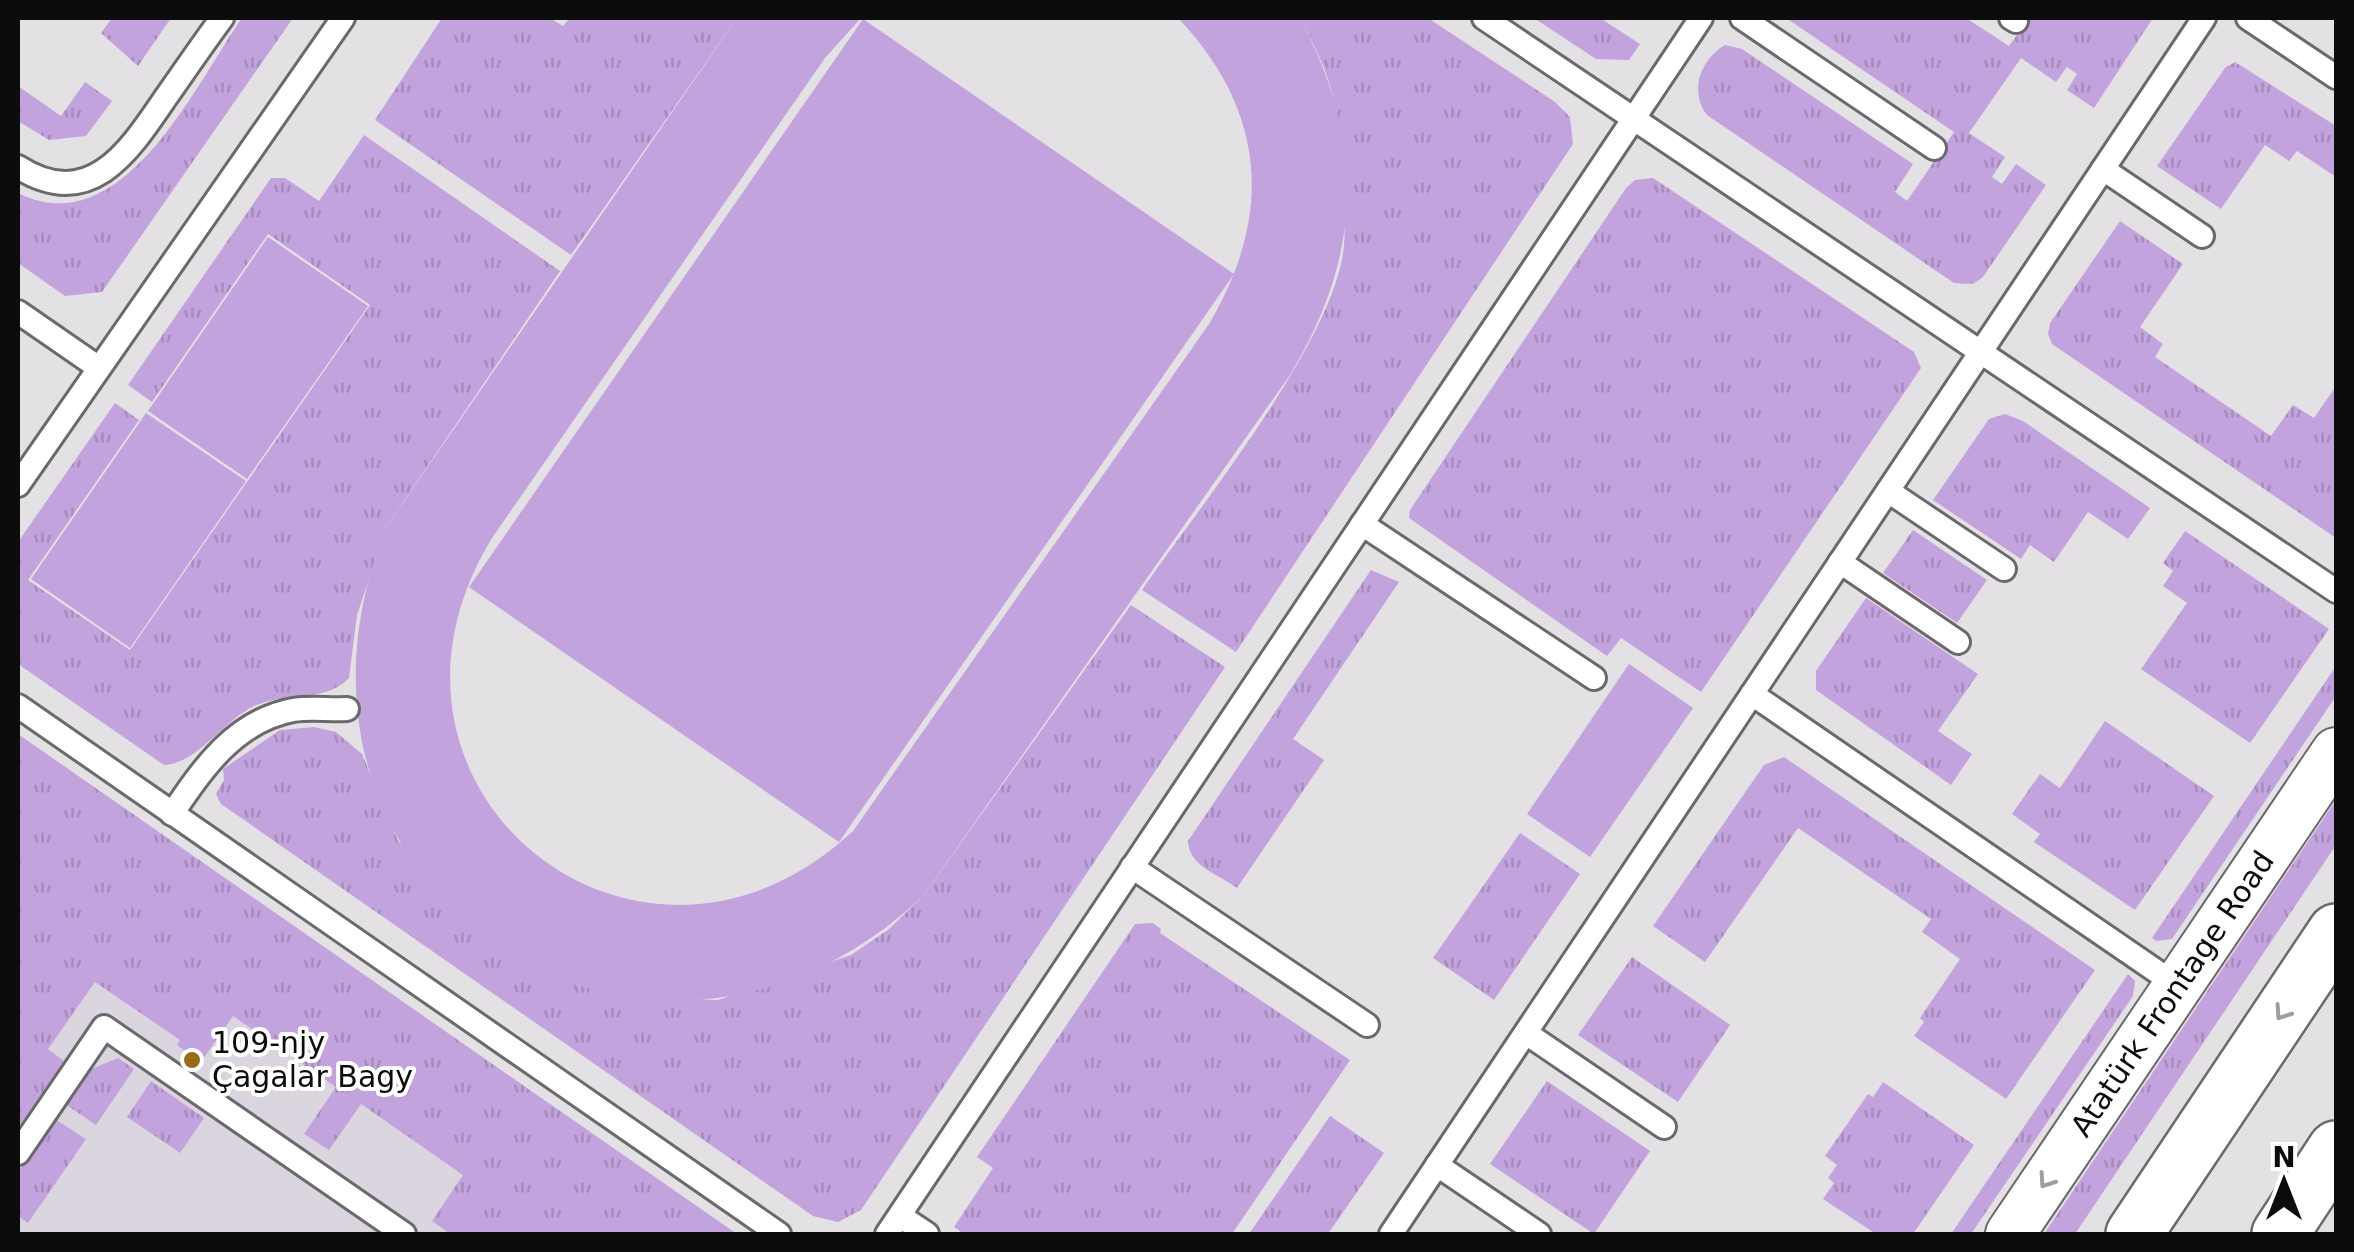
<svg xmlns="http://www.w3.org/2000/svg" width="2354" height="1252" viewBox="0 0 2354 1252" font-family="'DejaVu Sans',sans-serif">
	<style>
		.built { fill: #dad5de }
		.grass { fill: url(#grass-tufts) }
		.garden { fill: #c3a3dd }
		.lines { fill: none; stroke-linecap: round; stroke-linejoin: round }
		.lane-casing { stroke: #6a696c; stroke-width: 28 }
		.street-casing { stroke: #6a696c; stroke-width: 52 }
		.secondary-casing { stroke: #6a696c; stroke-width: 60 }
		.lane { stroke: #fff; stroke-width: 22 }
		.street { stroke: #fff; stroke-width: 48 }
		.secondary { stroke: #fff; stroke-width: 55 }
		.oneway { stroke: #9e9e9e }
		.poi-dot { fill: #986c1a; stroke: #fff; stroke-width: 4 }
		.labels { text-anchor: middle; stroke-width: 8; stroke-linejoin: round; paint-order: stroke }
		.street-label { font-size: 30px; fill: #0d0c0d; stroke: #fff }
		.poi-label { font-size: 30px; fill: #0d0c0d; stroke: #fff; text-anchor: start }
	</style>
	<defs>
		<pattern id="grass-tufts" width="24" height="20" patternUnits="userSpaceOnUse" patternTransform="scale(2.5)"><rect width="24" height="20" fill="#c3a3dd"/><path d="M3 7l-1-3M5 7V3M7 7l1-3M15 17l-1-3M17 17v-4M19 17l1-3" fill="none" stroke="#a68bbc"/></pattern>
	</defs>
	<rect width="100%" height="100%" fill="#e3e1e4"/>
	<!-- built -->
	<polygon class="built" points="49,841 618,1234 18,1234 18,886"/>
	<!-- grass -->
	<g class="grass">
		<polygon points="112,18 171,18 138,66 101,33"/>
		<path d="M242,18H293L102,292L65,296L18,263V193C122,245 194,87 242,18Z"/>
		<polygon points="442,18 550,18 563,26 570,18 737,18 571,255 375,120"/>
		<path d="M1300,18H1428L1555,102L1570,117L1573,144L1236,652L1142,590C1198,508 1336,340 1344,245C1346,223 1342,199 1341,177C1339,104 1334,82 1300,18Z"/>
		<polygon points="1534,18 1600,18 1640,44 1629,60 1596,59"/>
		<path d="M1786,18H1966L2009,46L2029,18H2153L2094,108L2067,90L2077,74L2067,67L2056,82L2021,58L1969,133L2005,157L1992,177L2002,184L2016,164L2046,185L1983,277L1973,284L1954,283L1707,115C1689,91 1700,60 1725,45L1742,49L1913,164L1895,192L1907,201L1954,132Z"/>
		<polygon points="2235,62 2336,126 2336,177 2297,151 2289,161 2265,145 2221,209 2157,166 2225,68"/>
		<polygon points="85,82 112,101 86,136 49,140 18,121 18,86 61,116"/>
		<path d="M364,135L560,271L387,526L357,615L349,678C325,703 286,692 254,706C225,719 197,764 164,765L18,664V542L115,403L139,420L28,580L130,650L370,305L268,234L152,402L128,385L271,178H285L319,201Z"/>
		<polygon points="1653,178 1914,352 1921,368 1701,692 1621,638 1607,656 1409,518 1410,510 1626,188 1635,180"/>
		<polygon points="2120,221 2183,264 2140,327 2163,344 2155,357 2271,436 2293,405 2314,418 2336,386 2336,538 2052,344 2048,334 2050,323"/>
		<polygon points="2005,414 2023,421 2150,508 2128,539 2088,512 2054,562 2030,545 2021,559 1933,500 1989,419"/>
		<polygon points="1913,530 1987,580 1957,623 1883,573"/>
		<polygon points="2185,531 2329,629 2250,743 2141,669 2187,603 2163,586 2173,571 2163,563"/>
		<path d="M1371,570L1399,582L1293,739L1324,760L1237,888C1216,873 1189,866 1188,841Z"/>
		<polygon points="1866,598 1978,674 1938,731 1972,754 1951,785 1816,690 1816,671"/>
		<polygon points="1131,605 1225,667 861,1210 838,1222 813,1216 221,804 216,794 224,780 223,769 280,730 314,727 336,732 362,754 398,841 535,967 578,985 624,996 718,1000 851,955 889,929 923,896"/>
		<polygon points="2336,666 2336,696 2172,939 2156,941 2152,938"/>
		<polygon points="2105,721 2214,796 2135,910 2034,842 2040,834 2012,814 2040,774 2060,788"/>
		<polygon points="18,734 737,1234 450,1234 432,1221 463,1175 361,1104 329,1150 304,1134 336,1087 233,1016 201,1062 177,1045 180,1040 95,982 48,1049 64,1061 18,1128"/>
		<polygon points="1784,757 2095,970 2006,1099 1914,1036 1924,1022 1920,1018 1960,959 1922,932 1931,919 1798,828 1705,962 1653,926 1764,765"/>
		<polygon points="2336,800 2336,845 2075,1234 2044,1234"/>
		<polygon points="1520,833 1580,874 1494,1000 1433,958"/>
		<polygon points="1153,923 1161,929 1160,933 1350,1060 1232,1234 964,1234 954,1227 993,1168 977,1157 1135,924"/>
		<polygon points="1632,957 1730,1025 1678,1102 1578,1035"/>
		<polygon points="2128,974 2135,981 2133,996 1971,1234 1951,1234"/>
		<polygon points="118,1058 134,1069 96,1125 65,1104 89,1070"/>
		<polygon points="151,1081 204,1118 180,1153 127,1117"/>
		<polygon points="1547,1081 1650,1151 1594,1234 1490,1164"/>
		<polygon points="1883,1082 1974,1145 1913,1234 1876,1234 1823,1199 1834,1183 1828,1178 1837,1165 1825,1156 1868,1094 1873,1097"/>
		<polygon points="1330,1116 1384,1153 1328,1234 1249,1234"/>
		<polygon points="55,1119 86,1139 28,1223 18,1216 18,1172"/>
	</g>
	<!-- garden -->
	<g class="garden">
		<path d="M737,18H861L825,58L492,538C339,789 639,1031 853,831L1209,324C1274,214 1266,111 1178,18H1300C1366,143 1363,254 1290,375L923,896C644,1159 240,884 387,526Z"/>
		<polygon points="863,19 1234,274 839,842 469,587"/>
		<polygon points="268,237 368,306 247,479 148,411"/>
		<polygon points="146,413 246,481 130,648 31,579"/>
		<polygon points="1629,664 1693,708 1590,857 1527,814"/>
	</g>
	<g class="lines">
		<defs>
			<g id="lane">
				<polyline points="1484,18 2336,591"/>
				<polyline points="1742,18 1934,148"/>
				<polyline points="2011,18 2016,21"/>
				<polyline points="2248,18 2336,77"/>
				<path d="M18,167C89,212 128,153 164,100C183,73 202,45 222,18"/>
				<polyline points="2103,169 2202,236"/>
				<polyline points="18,312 99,368"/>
				<polyline points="18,485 343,18"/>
				<polyline points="1888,491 2004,569"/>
				<polyline points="1362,524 1594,678"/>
				<polyline points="1840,562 1958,642"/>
				<polyline points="1752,694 2178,986"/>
				<polyline points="18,706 779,1234"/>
				<path d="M172,814C203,768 235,721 293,710C311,707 329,710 347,709"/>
				<polyline points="1132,867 1367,1025"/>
				<polyline points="1526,1033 1664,1127"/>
				<polyline points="18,1153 104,1027 404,1234"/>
				<polyline points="1437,1165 1539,1234"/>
				<polyline points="900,1216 927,1234"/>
				<polyline points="887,1234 1701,18"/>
				<polyline points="1391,1234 2204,18"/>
			</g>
			<g id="street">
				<path id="s1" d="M2010,1234L2336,752"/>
			</g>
			<g id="secondary">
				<polyline points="2134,1234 2336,932"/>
				<polyline points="2280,1234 2336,1149"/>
			</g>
		</defs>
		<!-- lane casing -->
		<use href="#lane" class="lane-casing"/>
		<!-- street casing -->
		<use href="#street" class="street-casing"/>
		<!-- secondary casing -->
		<use href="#secondary" class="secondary-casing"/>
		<!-- lane -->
		<use href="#lane" class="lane"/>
		<!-- street -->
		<use href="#street" class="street"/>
		<!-- secondary -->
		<use href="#secondary" class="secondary"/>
	</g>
	<!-- one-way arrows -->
	<defs><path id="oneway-chevron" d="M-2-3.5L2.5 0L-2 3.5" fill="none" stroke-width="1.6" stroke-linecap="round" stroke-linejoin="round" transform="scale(2.5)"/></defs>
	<g class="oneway">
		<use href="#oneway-chevron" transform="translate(2282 1013) rotate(124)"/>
		<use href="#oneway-chevron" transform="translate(2046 1181) rotate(124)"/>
	</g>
	<!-- markers -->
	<circle class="poi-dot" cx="192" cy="1060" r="10"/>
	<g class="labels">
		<!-- street labels -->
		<g class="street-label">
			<text dy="10" stroke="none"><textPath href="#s1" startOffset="290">Atatürk Frontage Road</textPath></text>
		</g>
		<!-- poi labels -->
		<g class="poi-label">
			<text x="212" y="1053">109-njy<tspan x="212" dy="34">Çagalar Bagy</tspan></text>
		</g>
	</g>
	<!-- border -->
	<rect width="2354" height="1252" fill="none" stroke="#0d0c0d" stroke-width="40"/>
	<!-- north arrow -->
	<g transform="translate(2284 1182)" stroke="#ffffff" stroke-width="8" paint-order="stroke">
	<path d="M0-8L18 38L0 25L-18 38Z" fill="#0d0c0d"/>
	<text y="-15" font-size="28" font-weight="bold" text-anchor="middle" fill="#0d0c0d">N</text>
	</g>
</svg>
